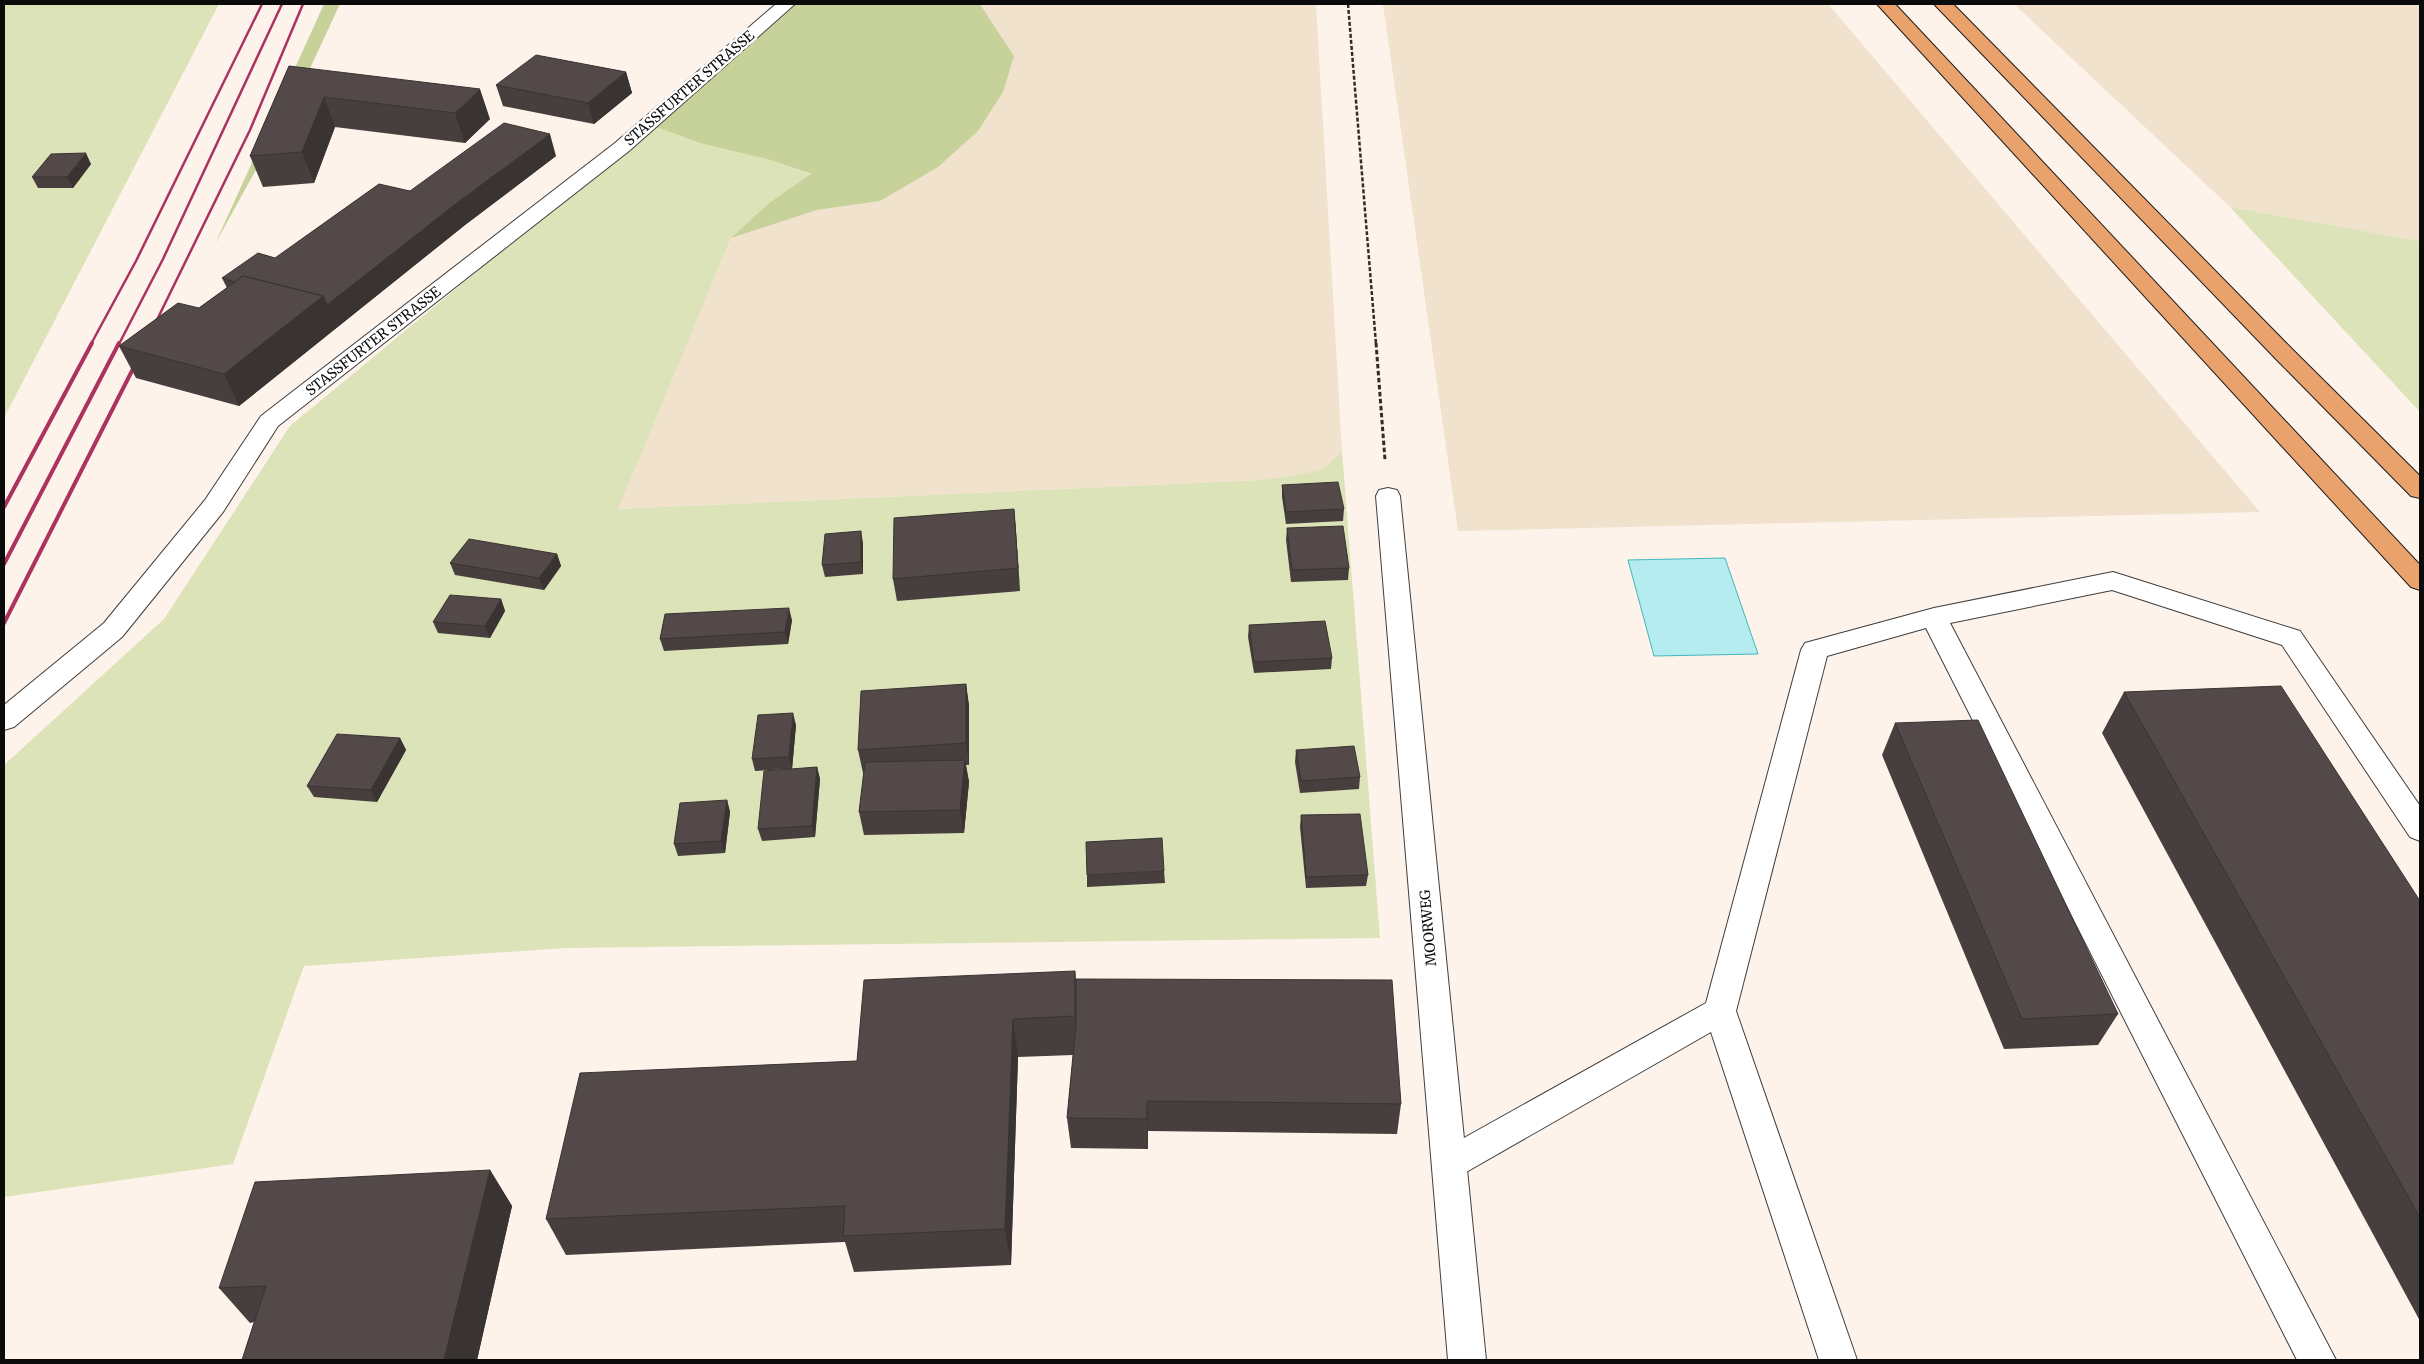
<svg xmlns="http://www.w3.org/2000/svg" width="2424" height="1364" viewBox="0 0 2424 1364" font-family="Merriweather,serif">
	<style>
		.farmland { fill: #f0e2cd }
		.green { fill: #dde3b8 }
		.forest { fill: #c6d299 }
		.water { fill: #b4ecef; stroke: #43b6bf }
		.lines { fill: none; stroke-linecap: round; stroke-linejoin: round }
		.service-casing { stroke: #3e3e3e; stroke-width: 2 }
		.minor-casing { stroke: #3e3e3e; stroke-width: 2 }
		.primary-casing { stroke: #1c1c1c; stroke-width: 2 }
		.path-far1 { stroke: #2d2d2d; stroke-width: 2.5; stroke-dasharray: 4 2; stroke-linecap: butt }
		.path { stroke: #2d2d2d; stroke-width: 3; stroke-dasharray: 4.5 2.5; stroke-linecap: butt }
		.service { fill: #fff; fill-rule: evenodd }
		.minor { fill: #fff; fill-rule: evenodd }
		.primary { fill: #eaa26d; fill-rule: evenodd }
		.rail-far1 { stroke: #ac3260; stroke-width: 2.5 }
		.rail { stroke: #ac3260; stroke-width: 4 }
		.wall { fill: #473f3e }
		.shaded-wall { fill: #393332 }
		.building { fill: #524948; stroke: #393332 }
		.labels { text-anchor: middle; stroke-width: 5; stroke-linejoin: round; paint-order: stroke }
		.street-label { font-size: 14px; fill: #0b0b0b; stroke: #fff }
	</style>
	<rect width="100%" height="100%" fill="#fdf3ea"/>
	<!-- farmland -->
	<g class="farmland">
		<polygon points="980,4 1316,4 1342,451 1322,470 1262,480 617,509 731,238 817,210 880,201 1014,56"/>
		<polygon points="1383,4 1828,4 2260,512 1458,531"/>
		<polygon points="2014,4 2420,4 2420,241 2230,207"/>
	</g>
	<!-- green -->
	<g class="green">
		<polygon points="4,4 219,4 4,418"/>
		<polygon points="653,126 698,143 770,160 812,175 769,203 731,238 618,509 1262,480 1322,470 1342,451 1380,938 566,948 304,966 233,1164 4,1197 4,765 164,619 290,426"/>
		<polygon points="2230,207 2420,241 2420,412"/>
	</g>
	<!-- forest -->
	<g class="forest">
		<polygon points="324,4 340,4 299,92 215,244"/>
		<polygon points="797,4 980,4 1014,56 1003,92 978,131 938,167 880,201 817,210 731,238 769,203 811,174 770,160 699,143 653,126"/>
	</g>
	<!-- water -->
	<polygon class="water" points="1725,558 1758,654 1654,656 1628,560"/>
	<g class="lines">
		<defs>
			<polygon id="service" points="2113,572 2300,631 2420,806 2420,841 2410,837 2282,645 2112,590 1950,623 2336,1360 2297,1360 1926,628 1827,656 1736,1011 1857,1360 1819,1360 1711,1032 1461,1175 1449,1180 1437,1175 1432,1164 1437,1153 1706,1003 1801,650 1805,643 1934,608"/>
			<g id="minor">
				<polygon points="776,4 795,4 629,151 278,426 223,512 122,637 14,727 4,730 4,705 104,623 205,500 261,416 615,143"/>
				<polygon points="1388,488 1397,490 1400,496 1486,1360 1448,1360 1376,496 1379,490"/>
			</g>
			<g id="primary">
				<polygon points="1877,4 1895,4 2420,565 2420,590 2411,587"/>
				<polygon points="1934,4 1953,4 2294,351 2420,476 2420,498 2411,496 2278,361"/>
			</g>
		</defs>
		<!-- service casing -->
		<use href="#service" class="service-casing"/>
		<!-- minor casing -->
		<use href="#minor" class="minor-casing"/>
		<!-- primary casing -->
		<use href="#primary" class="primary-casing"/>
		<!-- path-far1 -->
		<polyline class="path-far1" points="1348,4 1376,344"/>
		<!-- path -->
		<polyline class="path" points="1376,343 1385,460"/>
		<!-- service -->
		<use href="#service" class="service"/>
		<!-- minor -->
		<use href="#minor" class="minor"/>
		<!-- primary -->
		<use href="#primary" class="primary"/>
		<!-- rail-far1 -->
		<g class="rail-far1">
			<polyline points="153,328 250,130 303,4"/>
			<polyline points="91,344 136,261 262,4"/>
			<polyline points="119,344 163,259 282,4"/>
		</g>
		<!-- rail -->
		<g class="rail">
			<polyline points="4,507 92,343"/>
			<polyline points="4,564 119,343"/>
			<polyline points="4,623 139,357"/>
		</g>
	</g>
	<!-- wall -->
	<g class="wall">
		<polygon points="289,66 490,119 465,143 335,127 314,183 263,187 250,156"/>
		<polygon points="626,72 632,93 594,124 503,106 496,85"/>
		<polygon points="556,156 465,225 239,406 136,378 119,346 199,308 227,288 222,278 275,258 410,191"/>
		<polygon points="91,164 73,188 38,188 32,177"/>
		<polygon points="1282,485 1344,509 1343,521 1286,524 1282,497"/>
		<polygon points="1014,509 1016,532 1020,591 897,601 893,579"/>
		<polygon points="1287,528 1349,568 1348,580 1291,582 1286,540"/>
		<polygon points="863,543 863,574 825,577 822,565"/>
		<polygon points="557,554 561,566 544,590 455,575 450,563"/>
		<polygon points="501,599 505,611 490,638 438,633 433,622"/>
		<polygon points="792,620 788,644 664,651 660,639"/>
		<polygon points="1249,625 1332,658 1331,669 1254,673 1248,637"/>
		<polygon points="966,684 969,706 969,765 966,765 969,782 964,833 864,835 859,812 864,773 863,773 858,750"/>
		<polygon points="2124,692 2420,901 2420,1321 2102,733"/>
		<polygon points="1895,723 2118,1014 2098,1045 2004,1049 1882,755"/>
		<polygon points="796,725 792,769 755,771 752,759"/>
		<polygon points="400,738 406,750 377,802 314,797 307,786"/>
		<polygon points="1296,750 1360,777 1359,789 1300,793 1295,762"/>
		<polygon points="817,767 820,779 815,837 762,841 758,829"/>
		<polygon points="727,800 730,812 725,853 678,856 674,844"/>
		<polygon points="1301,815 1368,875 1366,886 1306,888 1300,827"/>
		<polygon points="1164,871 1165,883 1087,887 1087,875"/>
		<polygon points="1075,971 1076,979 1401,1104 1397,1134 1148,1131 1148,1149 1071,1148 1067,1118 1073,1055 1018,1057 1011,1265 854,1272 845,1242 566,1255 546,1219 857,1061"/>
		<polygon points="490,1170 512,1206 477,1360 242,1360 254,1322 250,1323 219,1288"/>
	</g>
	<!-- shaded-wall -->
	<g class="shaded-wall">
		<polygon points="626,72 632,93 594,124 588,103"/>
		<polygon points="480,89 490,119 465,143 455,113"/>
		<polygon points="324,97 335,127 314,183 302,152"/>
		<polygon points="550,134 556,156 465,225 239,406 224,374 323,296 457,203"/>
		<polygon points="86,153 91,164 73,188 67,177"/>
		<polygon points="1014,509 1016,532 1020,591 1018,568"/>
		<polygon points="861,531 863,543 863,574 861,562"/>
		<polygon points="557,554 561,566 544,590 539,578"/>
		<polygon points="501,599 505,611 490,638 485,626"/>
		<polygon points="789,608 792,620 788,644 785,632"/>
		<polygon points="966,684 969,706 969,765 966,743"/>
		<polygon points="793,713 796,725 792,769 789,757"/>
		<polygon points="400,738 406,750 377,802 371,790"/>
		<polygon points="965,760 969,782 964,833 960,810"/>
		<polygon points="817,767 820,779 815,837 812,826"/>
		<polygon points="727,800 730,812 725,853 721,841"/>
		<polygon points="1013,1019 1018,1057 1011,1265 1005,1229"/>
		<polygon points="1147,1101 1148,1131 1148,1149 1147,1119"/>
		<polygon points="490,1170 512,1206 477,1360 444,1360"/>
	</g>
	<!-- building -->
	<g class="building">
		<polygon points="536,55 626,72 588,103 496,85"/>
		<polygon points="289,66 480,89 455,113 324,97 302,152 250,156"/>
		<polygon points="504,123 550,134 457,203 327,305 323,296 243,276 235,282 222,278 258,253 275,258 379,184 410,191"/>
		<polygon points="86,153 67,177 32,177 51,154"/>
		<polygon points="243,276 323,296 224,374 119,346 178,303 199,308"/>
		<polygon points="1338,482 1344,509 1286,512 1282,485"/>
		<polygon points="1014,509 1018,568 893,579 894,518"/>
		<polygon points="1343,526 1349,568 1292,570 1287,528"/>
		<polygon points="861,531 861,562 822,565 825,534"/>
		<polygon points="469,539 557,554 539,578 450,563"/>
		<polygon points="450,595 501,599 485,626 433,622"/>
		<polygon points="789,608 785,632 660,639 665,614"/>
		<polygon points="1325,621 1332,658 1254,662 1249,625"/>
		<polygon points="966,684 966,743 858,750 861,691"/>
		<polygon points="2281,686 2420,901 2420,1218 2124,692"/>
		<polygon points="793,713 789,757 752,759 758,715"/>
		<polygon points="1978,720 2118,1014 2022,1019 1895,723"/>
		<polygon points="337,734 400,738 371,790 307,786"/>
		<polygon points="1354,746 1360,777 1301,781 1296,750"/>
		<polygon points="965,760 960,810 859,812 865,762"/>
		<polygon points="817,767 812,826 758,829 764,771"/>
		<polygon points="727,800 721,841 674,844 680,803"/>
		<polygon points="1360,814 1368,875 1306,877 1301,815"/>
		<polygon points="1162,838 1164,871 1087,875 1086,842"/>
		<polygon points="1075,971 1075,1016 1013,1019 1005,1229 843,1236 845,1206 546,1219 580,1073 857,1061 864,980"/>
		<polygon points="1076,979 1392,980 1401,1104 1147,1101 1147,1119 1067,1118 1076,1024"/>
		<polygon points="490,1170 444,1360 242,1360 266,1286 219,1288 255,1182"/>
	</g>
	<g class="labels">
		<!-- street labels -->
		<g class="street-label">
			<text transform="translate(689 88) rotate(-41)" y="5">STASSFURTER STRASSE</text>
			<text transform="translate(373 341) rotate(-38)" y="5">STASSFURTER STRASSE</text>
			<text transform="translate(1428 928) rotate(-95)" y="5">MOORWEG</text>
		</g>
	</g>
	<!-- border -->
	<rect width="2424" height="1364" fill="none" stroke="#0b0b0b" stroke-width="10"/>
</svg>
